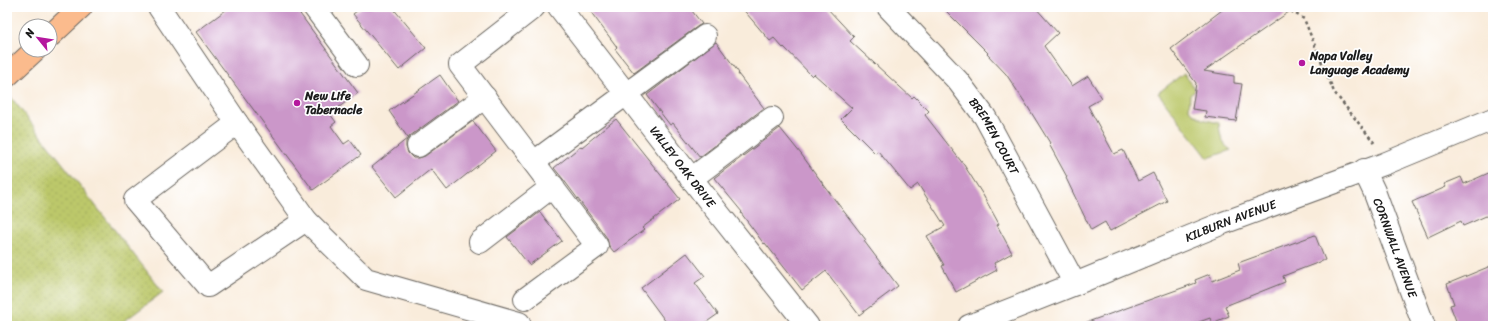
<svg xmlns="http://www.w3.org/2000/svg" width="1500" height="333" viewBox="0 0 1500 333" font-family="Sriracha,sans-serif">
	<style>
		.grass { fill: url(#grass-dots); stroke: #6c7243 }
		.green { fill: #bcc86a; stroke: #6c7243 }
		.building { fill: #cb97c9 }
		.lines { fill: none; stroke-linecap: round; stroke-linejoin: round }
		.minor-casing { stroke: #69655f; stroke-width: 24 }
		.major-casing { stroke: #69655f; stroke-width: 24 }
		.path { stroke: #69655f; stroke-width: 2.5; stroke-dasharray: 3 3; stroke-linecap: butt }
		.minor { stroke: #fff; stroke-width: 22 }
		.major { stroke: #fbbb8d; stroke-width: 22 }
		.poi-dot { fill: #b5179e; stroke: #fff; stroke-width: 1.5 }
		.labels { text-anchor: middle; stroke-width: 3.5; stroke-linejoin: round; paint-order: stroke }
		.poi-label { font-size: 12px; font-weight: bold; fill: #1c1c1c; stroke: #fff; text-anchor: start }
		.street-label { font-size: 12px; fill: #1c1c1c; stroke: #fff }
	</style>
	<defs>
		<pattern id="grass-dots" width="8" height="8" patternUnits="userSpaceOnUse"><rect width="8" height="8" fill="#bcc86a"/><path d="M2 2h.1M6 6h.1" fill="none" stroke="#a1ab5b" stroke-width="1.8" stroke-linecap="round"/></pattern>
	</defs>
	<rect width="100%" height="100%" fill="#fff"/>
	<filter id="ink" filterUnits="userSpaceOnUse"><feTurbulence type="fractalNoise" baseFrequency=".025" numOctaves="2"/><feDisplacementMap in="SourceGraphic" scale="8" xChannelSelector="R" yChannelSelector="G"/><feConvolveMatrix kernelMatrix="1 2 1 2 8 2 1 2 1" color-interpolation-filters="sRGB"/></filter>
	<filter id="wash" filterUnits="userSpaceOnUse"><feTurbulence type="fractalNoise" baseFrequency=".012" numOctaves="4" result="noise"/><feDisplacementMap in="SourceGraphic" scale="16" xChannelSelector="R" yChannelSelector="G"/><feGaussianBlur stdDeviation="0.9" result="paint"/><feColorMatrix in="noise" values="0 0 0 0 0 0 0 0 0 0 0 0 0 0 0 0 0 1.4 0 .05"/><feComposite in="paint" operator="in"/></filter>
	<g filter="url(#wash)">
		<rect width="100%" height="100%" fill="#f9ecdb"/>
		<!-- grass -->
		<polygon class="grass" points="7,92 163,292 118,326 7,326"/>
		<!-- green -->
		<path class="green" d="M1184,73L1196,90L1190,95L1189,110L1202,119L1219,123C1220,134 1221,144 1231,150L1208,158L1158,93Z"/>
		<g id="blocks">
			<!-- building -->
			<g class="building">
				<polygon points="230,7 295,7 358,93 330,114 336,122 331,126 344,144 350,140 361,155 313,190 196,32"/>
				<polygon points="362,7 392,7 426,48 399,70 353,14"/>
				<polygon points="587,7 689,7 702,24 698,26 634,73 615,49 617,47"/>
				<polygon points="741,7 826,7 854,37 850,41 912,98 914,96 929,111 925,115 964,165 983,195 999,224 997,225 1012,253 994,263 997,270 956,292 942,266 944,265 927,236 945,226 918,184 910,190 878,151 875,153 841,119 852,108 814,74 812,76 784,47 783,48 774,38 770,41"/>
				<polygon points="942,7 1035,7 1058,33 1044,46 1072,86 1088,76 1102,98 1088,106 1114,154 1123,150 1138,181 1153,173 1167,201 1110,231 1105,222 1091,230 1066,178 1067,177 1049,144 1050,143 1026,104 1006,74 987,54 988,53"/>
				<polygon points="1226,7 1296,7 1204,71 1234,76 1234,83 1242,84 1236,121 1205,117 1206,111 1192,109 1196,83 1171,49"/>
				<polygon points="716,42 739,73 738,74 764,108 700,157 673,123 670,125 647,95"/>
				<polygon points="440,75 458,101 410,136 406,141 406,147 408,153 413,158 419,158 425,156 473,121 496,151 447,190 431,169 396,197 372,167 408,138 389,111"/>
				<polygon points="616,119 680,199 642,228 644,230 614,252 609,246 607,238 563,179 554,168 581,146 582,147"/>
				<polygon points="780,128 801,154 835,200 866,240 864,241 898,286 859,315 826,271 802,290 765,243 764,244 741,213 742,212 714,178"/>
				<polygon points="1493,171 1493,213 1463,226 1461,221 1428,237 1412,202 1446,187 1444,184 1461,177 1464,184"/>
				<polygon points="540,212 562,241 529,265 507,237"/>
				<polygon points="1315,235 1325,260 1283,276 1285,282 1225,306 1229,316 1212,323 1210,318 1188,326 1082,326 1082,324 1196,283 1195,280 1210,274 1212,281 1240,270 1238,263"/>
				<polygon points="687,253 705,276 695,283 718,314 701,326 669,326 641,288"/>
				<polygon points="1493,265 1493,326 1458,326 1450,305 1454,304 1447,284"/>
			</g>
		</g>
	</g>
	<g filter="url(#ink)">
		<use href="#blocks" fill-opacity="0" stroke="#69655f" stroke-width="1"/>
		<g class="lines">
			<defs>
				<g id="minor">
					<polyline points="159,7 237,123 306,220 366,279 519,323 520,326"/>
					<polyline points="314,7 357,65"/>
					<path id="s1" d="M559,7L712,205L808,326"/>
					<path id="s2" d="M888,7L958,81L985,117L1075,284"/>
					<polyline points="237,123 135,200 208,286 306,220"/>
					<polyline points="418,146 485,97"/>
					<polyline points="534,162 705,36"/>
					<path id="s3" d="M1364,170L1374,191L1424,326"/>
					<polyline points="691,179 772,118"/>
					<polyline points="480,242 553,186"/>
					<polyline points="525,299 597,246 460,65 534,7"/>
					<path id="s4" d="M969,326L1075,284L1223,223L1384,164L1493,119"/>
				</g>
				<g id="major">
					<polyline points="50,36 81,7"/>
					<polyline points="7,76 35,50"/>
				</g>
			</defs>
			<!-- minor casing -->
			<use href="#minor" class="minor-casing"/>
			<!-- major casing -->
			<use href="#major" class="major-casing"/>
			<!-- path -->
			<polyline class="path" points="1291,11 1304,19 1334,92 1376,145"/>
			<!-- minor -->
			<use href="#minor" class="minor"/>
			<!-- major -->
			<use href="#major" class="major"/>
		</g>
	</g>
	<!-- markers -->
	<g class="poi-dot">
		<circle cx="1302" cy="63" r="4"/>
		<circle cx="297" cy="103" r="4"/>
	</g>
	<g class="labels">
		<!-- poi labels -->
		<g class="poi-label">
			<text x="1310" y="60">Napa Valley<tspan x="1310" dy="14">Language Academy</tspan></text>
			<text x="305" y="100">New Life<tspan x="305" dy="14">Tabernacle</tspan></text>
		</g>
		<!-- street labels -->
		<g class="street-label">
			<text dy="4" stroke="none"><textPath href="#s2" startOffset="168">BREMEN COURT</textPath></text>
			<text dy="4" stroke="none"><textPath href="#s1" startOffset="202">VALLEY OAK DRIVE</textPath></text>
			<text dy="4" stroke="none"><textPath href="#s4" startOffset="282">KILBURN AVENUE</textPath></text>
			<text dy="4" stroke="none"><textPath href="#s3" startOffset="84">CORNWALL AVENUE</textPath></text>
		</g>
	</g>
	<!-- margin -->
	<rect width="1500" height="333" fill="none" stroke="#fff" stroke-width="24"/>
	<!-- north arrow -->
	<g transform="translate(38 38) rotate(300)"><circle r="19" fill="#ffffff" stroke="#a4a4a4"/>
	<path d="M0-3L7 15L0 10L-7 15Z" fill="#b5179e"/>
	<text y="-6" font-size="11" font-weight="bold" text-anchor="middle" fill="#1c1c1c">N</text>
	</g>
</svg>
